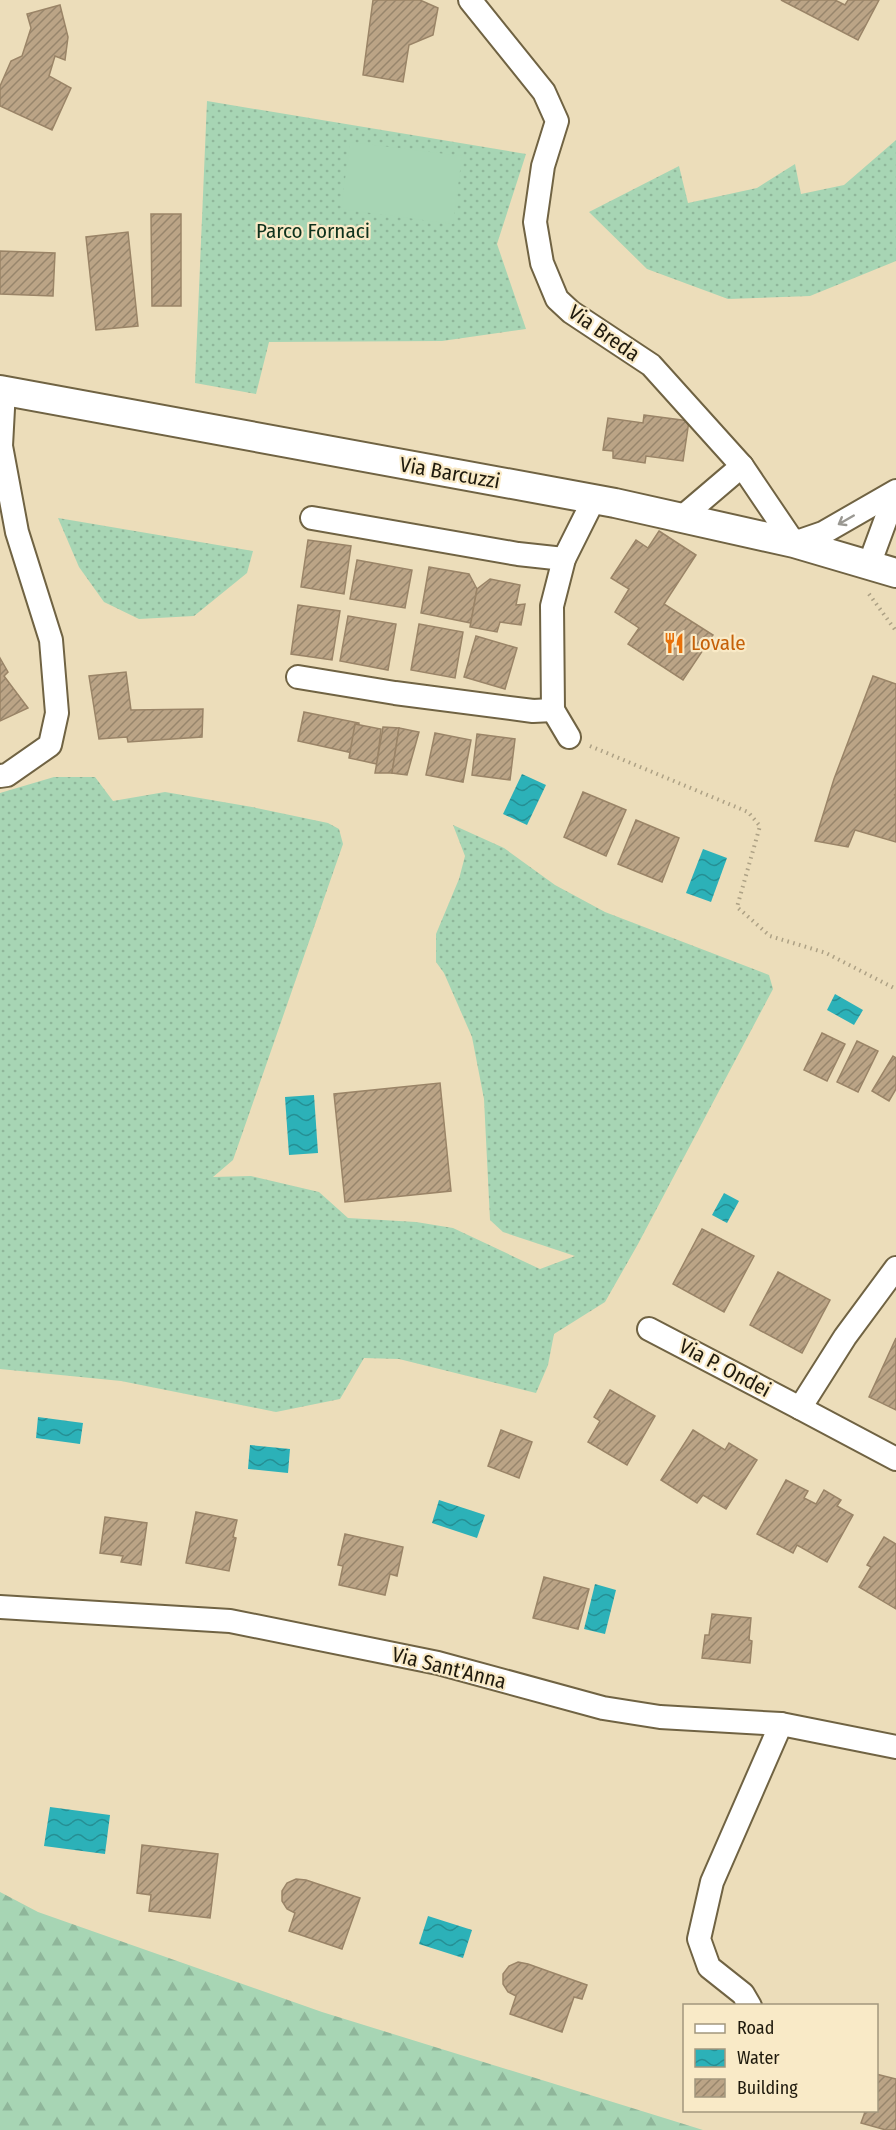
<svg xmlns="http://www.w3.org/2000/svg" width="896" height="2130" viewBox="0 0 896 2130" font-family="'Fira Sans Condensed',sans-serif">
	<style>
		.grass { fill: url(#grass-dots) }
		.forest { fill: url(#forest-firs) }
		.garden { fill: #a7d5b4 }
		.water { fill: url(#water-waves) }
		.building { fill: url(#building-hatch); stroke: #9a8467; stroke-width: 1.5 }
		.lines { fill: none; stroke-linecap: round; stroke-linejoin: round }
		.minor-casing { stroke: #706343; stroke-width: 26 }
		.tertiary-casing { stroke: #706343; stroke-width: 32 }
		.path { stroke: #ada185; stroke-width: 4; stroke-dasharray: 1.5 4.5; stroke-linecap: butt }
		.minor { stroke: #fff; stroke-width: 22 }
		.tertiary { stroke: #fff; stroke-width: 28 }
		.oneway { stroke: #9a9892 }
		.labels { text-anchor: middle; stroke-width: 4.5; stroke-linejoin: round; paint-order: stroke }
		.park-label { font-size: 21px; fill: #0e311c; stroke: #f9eac7 }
		.street-label { font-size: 21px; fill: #1f1a0d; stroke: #f9eac7 }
		.food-label { font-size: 21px; fill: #c56008; stroke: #f9eac7; text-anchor: start }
	</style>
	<defs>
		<pattern id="grass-dots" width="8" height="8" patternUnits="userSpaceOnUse" patternTransform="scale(1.5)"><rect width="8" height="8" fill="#a7d5b4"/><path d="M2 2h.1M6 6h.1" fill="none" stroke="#8fb69a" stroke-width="1.8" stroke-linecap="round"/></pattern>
		<pattern id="forest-firs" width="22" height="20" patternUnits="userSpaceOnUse" patternTransform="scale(1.5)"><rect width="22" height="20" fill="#a7d5b4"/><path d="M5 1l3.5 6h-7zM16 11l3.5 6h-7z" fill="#8fb69a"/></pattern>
		<pattern id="water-waves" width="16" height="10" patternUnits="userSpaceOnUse" patternTransform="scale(1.5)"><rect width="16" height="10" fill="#2cb1b8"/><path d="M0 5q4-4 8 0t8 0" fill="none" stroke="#258f94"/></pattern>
		<pattern id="building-hatch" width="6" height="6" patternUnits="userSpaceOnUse" patternTransform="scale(1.5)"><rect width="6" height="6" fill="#bba486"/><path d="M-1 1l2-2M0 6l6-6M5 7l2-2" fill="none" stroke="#97856c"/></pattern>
	</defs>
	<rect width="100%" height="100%" fill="#ecddba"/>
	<!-- grass -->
	<g class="grass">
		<polygon points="207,101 526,154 497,244 526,329 442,341 269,342 256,394 195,383"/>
		<polygon points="896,140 896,261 810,296 728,299 647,269 589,212 679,166 688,203 757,188 795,164 801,194 844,185"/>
		<polygon points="58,518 253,551 247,573 194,616 139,619 104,602 79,567"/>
		<polygon points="54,777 95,777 113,801 165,792 252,807 328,823 339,829 343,844 233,1160 213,1177 251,1176 319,1192 348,1218 416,1222 453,1228 540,1269 575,1256 503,1232 490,1220 484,1099 472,1037 444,973 436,962 436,934 459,879 465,856 453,825 504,848 555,885 605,912 769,975 773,989 638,1244 605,1302 554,1334 548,1365 536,1393 399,1359 364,1358 340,1399 276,1412 121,1381 0,1369 0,793"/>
	</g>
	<!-- forest -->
	<polygon class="forest" points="0,1892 38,1912 322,2012 703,2130 0,2130"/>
	<!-- garden -->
	<polygon class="garden" points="350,142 462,156 453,224 341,209"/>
	<!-- water -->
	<g class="water">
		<polygon points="522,774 546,785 527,825 503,814"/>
		<polygon points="703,849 727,858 711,902 686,893"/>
		<polygon points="835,994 863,1010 854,1025 827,1010"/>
		<polygon points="314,1095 318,1153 289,1155 285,1097"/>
		<polygon points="724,1193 739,1201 727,1223 712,1215"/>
		<polygon points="38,1417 83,1423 80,1444 36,1438"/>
		<polygon points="250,1445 290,1449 288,1473 248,1469"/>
		<polygon points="439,1500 485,1515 477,1538 432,1523"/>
		<polygon points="595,1584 616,1590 605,1634 584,1629"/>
		<polygon points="50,1807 110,1815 105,1854 44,1846"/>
		<polygon points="428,1916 472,1930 463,1958 419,1944"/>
	</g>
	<!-- building -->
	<g class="building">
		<polygon points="420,0 438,8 433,35 409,45 403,82 363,75 373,0"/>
		<polygon points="781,0 835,0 845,5 848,0 879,0 858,40"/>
		<polygon points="60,5 68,37 65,60 55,56 49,76 71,88 52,130 0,106 0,86 11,61 22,56 31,28 27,14"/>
		<polygon points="151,214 181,214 181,306 152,306"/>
		<polygon points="128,232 138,326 96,330 86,237"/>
		<polygon points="0,251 55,253 53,296 0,294"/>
		<polygon points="644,415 689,421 683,461 646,456 645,463 613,458 613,451 603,450 608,418 643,423"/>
		<polygon points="659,531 696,555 664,604 713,635 683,680 628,644 639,628 615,612 629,589 611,578 636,540 648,548"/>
		<polygon points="308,540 351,546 344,594 301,587"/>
		<polygon points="357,560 412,570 405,608 350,599"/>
		<polygon points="429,567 469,574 477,589 471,623 421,613"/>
		<polygon points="490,579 520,585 516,605 525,604 521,625 500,622 497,632 470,627 477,589"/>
		<polygon points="298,605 340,611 332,660 291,654"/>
		<polygon points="348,616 396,624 388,670 340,661"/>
		<polygon points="419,624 463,632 455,678 411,670"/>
		<polygon points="476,636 517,648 505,689 464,677"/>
		<polygon points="0,658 8,672 4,676 28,708 0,721"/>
		<polygon points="126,672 131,710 203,709 202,737 128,742 127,737 99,739 89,676"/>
		<polygon points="873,676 896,684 896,794 894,795 896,795 896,842 855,830 848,847 815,841 834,779"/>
		<polygon points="304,712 359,723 353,753 298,741"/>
		<polygon points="355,724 381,729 377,764 349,758"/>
		<polygon points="383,727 399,728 392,773 375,773"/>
		<polygon points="399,728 419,732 407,775 392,773"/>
		<polygon points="435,733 471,740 463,782 426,775"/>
		<polygon points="477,734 515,739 510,780 472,775"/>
		<polygon points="583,792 626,810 606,856 564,837"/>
		<polygon points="636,820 679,838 662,882 618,864"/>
		<polygon points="822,1033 845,1044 827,1081 804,1070"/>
		<polygon points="857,1041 878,1051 858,1092 837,1082"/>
		<polygon points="893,1056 896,1058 896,1089 889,1101 872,1091"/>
		<polygon points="440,1083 451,1191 345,1202 334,1094"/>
		<polygon points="702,1229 754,1256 724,1312 673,1284"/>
		<polygon points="778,1272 830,1300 802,1353 750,1325"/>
		<polygon points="896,1338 896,1410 869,1397"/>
		<polygon points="610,1390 655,1416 627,1465 588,1442 600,1421 594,1417"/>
		<polygon points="501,1430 532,1442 519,1478 488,1466"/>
		<polygon points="693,1430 725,1450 729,1443 757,1460 726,1509 703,1495 697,1503 661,1480"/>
		<polygon points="786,1480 808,1491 804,1498 816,1504 824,1490 841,1500 837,1506 853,1515 827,1562 797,1545 793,1553 757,1534"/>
		<polygon points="196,1512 237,1520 233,1537 236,1538 229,1571 186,1563"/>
		<polygon points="105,1517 147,1523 141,1565 121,1562 123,1556 100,1553"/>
		<polygon points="345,1534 403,1547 397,1576 390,1574 385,1595 339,1585 343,1566 338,1565"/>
		<polygon points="884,1537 896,1544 896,1609 859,1587 871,1567 867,1565"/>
		<polygon points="544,1577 589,1589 578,1629 533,1618"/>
		<polygon points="712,1614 751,1618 749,1640 752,1641 750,1663 702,1658 705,1635 709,1635"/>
		<polygon points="142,1845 218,1854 210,1918 149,1911 151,1895 137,1893"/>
		<polygon points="296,1879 306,1880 360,1898 342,1949 289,1931 295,1913 287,1909 282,1901 282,1891 287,1883"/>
		<polygon points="518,1962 528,1964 587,1985 582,1999 574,1997 562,2032 510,2014 516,1996 508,1992 503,1984 503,1974 509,1966"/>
		<polygon points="876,2074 896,2079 896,2130 886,2130 861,2123 865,2112 860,2110 876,2110"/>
	</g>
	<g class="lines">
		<defs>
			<g id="minor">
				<polyline points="470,0 544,92 557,121 543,166 535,222 542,263 557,299 571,312 651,365 742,466 794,543 823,533 896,491"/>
				<polyline points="312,518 518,554 564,559"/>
				<polyline points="681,518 742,466"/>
				<polyline points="869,565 890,508 896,500"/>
				<polyline points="298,677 395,693 533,711 553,710"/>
				<polyline points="569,737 553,710 552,606 564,559 594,499"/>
				<polyline points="0,776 7,775 50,745 57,713 51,640 17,532 1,446 4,390"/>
				<polyline points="649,1329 800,1408 845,1337 896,1268"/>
				<polyline points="800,1408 896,1459"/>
				<polyline points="0,1607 230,1621 438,1663 603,1708 660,1717 781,1724 896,1747"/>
				<polyline points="750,2006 743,1994 709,1967 699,1939 712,1882 781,1724"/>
			</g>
			<polyline id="tertiary" points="0,390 615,503 794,543 896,573"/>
		</defs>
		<!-- minor casing -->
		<use href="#minor" class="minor-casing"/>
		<!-- tertiary casing -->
		<use href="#tertiary" class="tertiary-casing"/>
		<!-- path -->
		<g class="path">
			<polyline points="869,594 896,631"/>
			<polyline points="590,746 748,812 760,826 737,907 770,936 826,953 896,989"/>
		</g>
		<!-- minor -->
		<use href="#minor" class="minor"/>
		<!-- tertiary -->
		<use href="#tertiary" class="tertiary"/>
	</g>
	<!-- one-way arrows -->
	<defs><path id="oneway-shaft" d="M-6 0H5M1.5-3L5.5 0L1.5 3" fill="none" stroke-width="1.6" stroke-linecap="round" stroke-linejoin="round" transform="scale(1.5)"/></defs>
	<use class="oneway" href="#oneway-shaft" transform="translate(846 520) rotate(150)"/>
	<!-- icons -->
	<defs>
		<symbol id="restaurant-bare" viewBox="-9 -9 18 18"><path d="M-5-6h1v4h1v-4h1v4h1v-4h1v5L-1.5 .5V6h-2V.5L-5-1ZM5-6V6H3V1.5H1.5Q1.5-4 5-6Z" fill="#e8710a" stroke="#f9eac7" stroke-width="2.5" paint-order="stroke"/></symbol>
	</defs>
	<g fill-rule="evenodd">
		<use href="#restaurant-bare" x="659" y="628" width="30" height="30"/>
	</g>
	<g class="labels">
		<!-- park labels -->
		<g class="park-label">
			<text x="313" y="238">Parco Fornaci</text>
		</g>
		<!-- street labels -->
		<g class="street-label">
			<text transform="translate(604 333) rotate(35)" y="7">Via Breda</text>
			<text transform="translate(450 473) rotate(10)" y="7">Via Barcuzzi</text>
			<text transform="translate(725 1368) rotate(28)" y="7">Via P. Ondei</text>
			<text transform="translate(449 1668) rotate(14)" y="7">Via Sant'Anna</text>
		</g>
		<!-- food labels -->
		<g class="food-label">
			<text x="691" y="650">Lovale</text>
		</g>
	</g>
	<!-- legend -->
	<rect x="683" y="2004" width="195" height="108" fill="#f9eac7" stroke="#a2977d" stroke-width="1.5"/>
	<rect x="695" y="2024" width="30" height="9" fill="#ffffff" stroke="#a2977d" stroke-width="1.5"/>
	<text x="737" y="2034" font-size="18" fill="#1f1a0d">Road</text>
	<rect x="695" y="2049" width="30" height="18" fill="url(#water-waves)" stroke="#a2977d" stroke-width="1.5"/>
	<text x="737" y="2064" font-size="18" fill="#1f1a0d">Water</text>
	<rect x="695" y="2079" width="30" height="18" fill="url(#building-hatch)" stroke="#a2977d" stroke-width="1.5"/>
	<text x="737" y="2094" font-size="18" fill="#1f1a0d">Building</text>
</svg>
